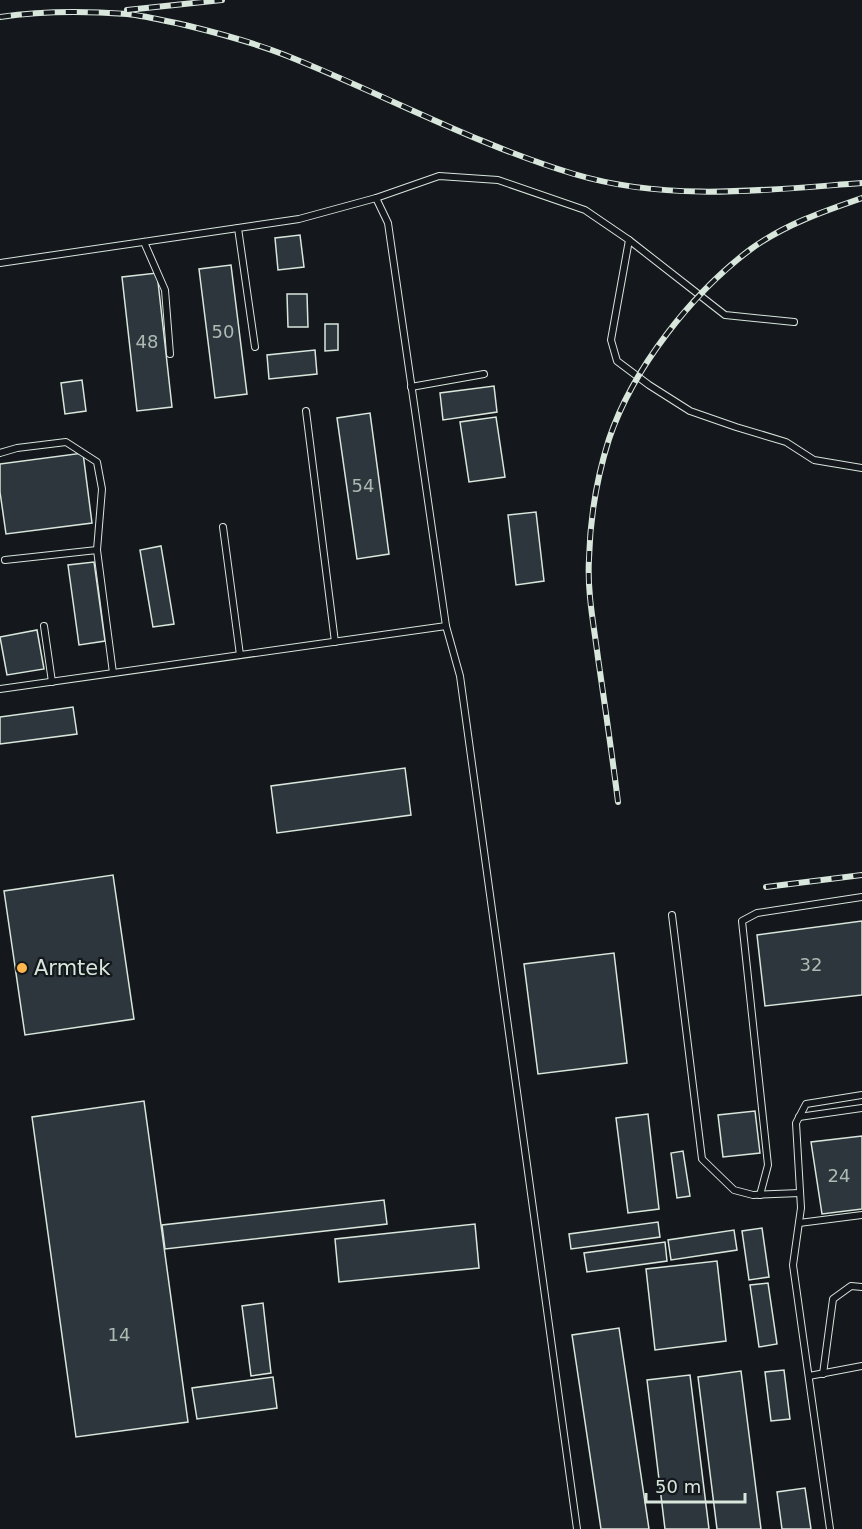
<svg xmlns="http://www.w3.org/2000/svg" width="862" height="1529" viewBox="0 0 862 1529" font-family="'DejaVu Sans',sans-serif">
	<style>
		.building { fill: #2c363c; stroke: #d8e6dc; stroke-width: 1.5 }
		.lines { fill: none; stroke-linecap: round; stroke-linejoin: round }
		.lane-casing { stroke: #d8e6dc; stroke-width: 8 }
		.lane { stroke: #14181c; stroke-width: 6 }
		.rail-casing { stroke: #d8e6dc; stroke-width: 6 }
		.rail { stroke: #14181c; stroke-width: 4; stroke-dasharray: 11; stroke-linecap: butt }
		.poi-dot { fill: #ffb74d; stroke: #14181c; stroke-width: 2 }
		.labels { text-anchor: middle; stroke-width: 4.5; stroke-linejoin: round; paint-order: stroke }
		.number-label { font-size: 18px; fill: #adbab4 }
		.poi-label { font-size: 21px; fill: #d8e6dc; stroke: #14181c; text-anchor: start }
	</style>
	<rect width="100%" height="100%" fill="#14181c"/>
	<!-- building -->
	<g class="building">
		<polygon points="300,235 304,267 278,270 275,238"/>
		<polygon points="231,265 247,394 215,398 199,269"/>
		<polygon points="157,273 172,407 137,411 122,277"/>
		<polygon points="287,294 307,294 308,327 288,327"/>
		<polygon points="325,324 338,324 338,350 325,351"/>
		<polygon points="315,350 317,374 269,379 267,355"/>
		<polygon points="82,380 86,411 65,414 61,383"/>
		<polygon points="494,386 497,412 443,420 440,393"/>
		<polygon points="370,413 389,554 357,559 337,418"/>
		<polygon points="496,417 505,477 469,482 460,422"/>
		<polygon points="83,453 92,523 6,534 0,492 0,464"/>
		<polygon points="536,512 544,581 516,585 508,515"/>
		<polygon points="161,546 174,624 153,627 140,550"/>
		<polygon points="94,562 105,641 79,645 68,565"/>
		<polygon points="37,630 44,669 7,675 0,637"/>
		<polygon points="73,707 77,734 0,744 0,717"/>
		<polygon points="405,768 411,815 277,833 271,786"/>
		<polygon points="113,875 134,1019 25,1035 4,891"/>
		<polygon points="862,921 862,995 765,1006 757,935"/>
		<polygon points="614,953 627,1063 538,1074 524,964"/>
		<polygon points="144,1101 188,1422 76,1437 32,1117"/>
		<polygon points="755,1111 760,1153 723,1157 718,1115"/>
		<polygon points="648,1114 659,1209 628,1213 616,1118"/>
		<polygon points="862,1136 862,1209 822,1214 811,1142"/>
		<polygon points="683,1151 690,1196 677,1198 671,1153"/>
		<polygon points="384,1200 387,1224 165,1249 162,1225"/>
		<polygon points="658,1222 660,1237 571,1249 569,1234"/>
		<polygon points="475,1224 479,1268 339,1282 335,1239"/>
		<polygon points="762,1228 769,1277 749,1280 742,1231"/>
		<polygon points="734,1230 737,1250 671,1260 668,1240"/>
		<polygon points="665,1242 667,1261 587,1272 584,1253"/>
		<polygon points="717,1261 726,1341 655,1350 646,1269"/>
		<polygon points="768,1283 777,1344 759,1347 750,1285"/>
		<polygon points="263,1303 271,1373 251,1376 242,1306"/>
		<polygon points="619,1328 649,1529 601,1529 572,1335"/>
		<polygon points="784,1370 790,1419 771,1421 765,1372"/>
		<polygon points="741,1371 761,1529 717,1529 698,1377"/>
		<polygon points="690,1375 709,1529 665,1529 647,1380"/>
		<polygon points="273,1377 277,1408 197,1419 192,1388"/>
		<polygon points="805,1488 811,1529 782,1529 777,1492"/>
	</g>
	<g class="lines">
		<defs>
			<g id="lane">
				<polyline points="376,198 439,176 498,180 585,210 629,240 611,340 617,361 649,385 690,411 736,427 786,442 814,460 862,468"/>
				<polyline points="629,240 725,315 794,322"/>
				<polyline points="144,242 165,290 170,354"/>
				<polyline points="0,263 238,228"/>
				<polyline points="255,347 238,228 299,219 376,198 388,223 446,626"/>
				<polyline points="411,387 484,374"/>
				<polyline points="306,411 335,642"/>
				<polyline points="0,453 17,448 66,442 97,462 102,489 97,550"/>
				<polyline points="223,527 240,655"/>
				<polyline points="5,560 97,550 113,673"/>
				<polyline points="44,626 52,682"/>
				<polyline points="0,689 446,626 460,676 577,1529"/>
				<polyline points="672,915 702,1159 734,1190 753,1195 800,1193"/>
				<polyline points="799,1117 862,1108"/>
				<polyline points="760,1195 768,1165 742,921 757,913 862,897"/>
				<polyline points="799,1223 862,1215"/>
				<polyline points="823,1374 833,1299 851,1286 862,1287"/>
				<polyline points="809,1376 862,1366"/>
				<polyline points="830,1529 793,1265 801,1208 796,1123 806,1104 862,1095"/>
			</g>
		</defs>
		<!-- lane casing -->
		<use href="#lane" class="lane-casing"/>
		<!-- lane -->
		<use href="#lane" class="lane"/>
		<defs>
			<g id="rail">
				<polyline points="127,10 222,0"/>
				<path d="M0,17C41,11 85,11 127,14C146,16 166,21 185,25C218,33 252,42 285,55C381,93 474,144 574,174C667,202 766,190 862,183"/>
				<path d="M618,802C612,754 605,706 598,658C594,626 587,592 589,559C590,519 597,477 609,439C633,368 692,293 751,249C784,225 824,211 862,198"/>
				<polyline points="766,887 862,875"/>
			</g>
		</defs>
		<!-- rail casing -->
		<use href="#rail" class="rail-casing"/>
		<!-- rail -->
		<use href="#rail" class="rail"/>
	</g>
	<!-- markers -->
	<circle class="poi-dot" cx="22" cy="968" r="6"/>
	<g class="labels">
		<!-- number labels -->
		<g class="number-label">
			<text x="223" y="338">50</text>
			<text x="147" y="348">48</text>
			<text x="363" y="492">54</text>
			<text x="811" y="971">32</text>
			<text x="839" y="1182">24</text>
			<text x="119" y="1341">14</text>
		</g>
		<!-- poi labels -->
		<g class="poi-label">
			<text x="34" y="975">Armtek</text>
		</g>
	</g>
	<!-- scale -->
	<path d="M646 1493v9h99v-9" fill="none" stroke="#d8e6dc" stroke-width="3"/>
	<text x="655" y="1493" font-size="18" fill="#d8e6dc" stroke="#14181c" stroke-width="4.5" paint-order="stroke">50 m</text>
</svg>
